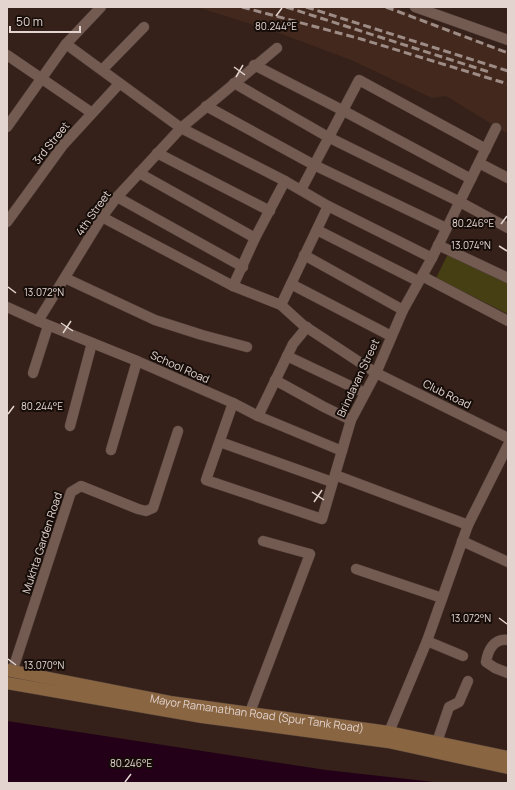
<svg xmlns="http://www.w3.org/2000/svg" width="515" height="790" viewBox="0 0 515 790" font-family="Manrope,sans-serif">
	<style>
		.built { fill: #43281d }
		.green { fill: #463f13 }
		.water { fill: #230018 }
		.lines { fill: none; stroke-linecap: round; stroke-linejoin: round }
		.minor-casing { stroke: #503f39; stroke-width: 11 }
		.secondary-casing { stroke: #503f39; stroke-width: 13 }
		.minor { stroke: #745b52; stroke-width: 10 }
		.secondary { stroke: #896541; stroke-width: 12 }
		.rail { stroke: #9d8c86; stroke-width: 3; stroke-dasharray: 8 4; stroke-linecap: butt }
		.ticks { fill: none; stroke: #e3d4cf; stroke-width: 1.5 }
		.labels { text-anchor: middle; stroke-width: 4; stroke-linejoin: round; paint-order: stroke }
		.street-label { font-size: 11px; fill: #e3d4cf; stroke: #160d09 }
		.ticks-label { font-size: 10px; text-anchor: middle; fill: #e3d4cf; stroke: #160d09; stroke-width: 4; stroke-linejoin: round; paint-order: stroke }
	</style>
	<rect width="100%" height="100%" fill="#352119"/>
	<!-- built -->
	<polygon class="built" points="197,7 394,7 508,52 508,134 446,96 432,98 351,60 279,33"/>
	<!-- green -->
	<polygon class="green" points="450,250 508,278 508,314 436,278"/>
	<!-- water -->
	<polygon class="water" points="7,721 326,770 443,783 7,783"/>
	<g class="lines">
		<defs>
			<g id="minor">
				<polyline points="415,7 508,40"/>
				<polyline points="66,44 181,128 285,181 328,206 432,258 403,310 376,373 351,420 322,519 206,480 233,403"/>
				<polyline points="7,55 92,113"/>
				<polyline points="254,65 342,110 471,179"/>
				<polyline points="102,70 144,27"/>
				<polyline points="234,83 328,137 460,202 508,228"/>
				<polyline points="206,106 314,165 446,228"/>
				<polyline points="7,127 66,44 101,7"/>
				<polyline points="157,153 270,211"/>
				<polyline points="479,163 508,178"/>
				<polyline points="139,173 255,238"/>
				<polyline points="301,190 359,80 486,149"/>
				<polyline points="117,197 243,267"/>
				<polyline points="102,217 233,286 281,305 303,325 376,373 508,438"/>
				<polyline points="7,222 63,145 119,84"/>
				<polyline points="317,230 418,281"/>
				<polyline points="438,245 508,278"/>
				<polyline points="304,255 403,310"/>
				<polyline points="432,258 496,128"/>
				<polyline points="422,276 508,321"/>
				<polyline points="65,278 155,320 202,335 247,347"/>
				<polyline points="291,284 391,336"/>
				<polyline points="233,286 255,238 285,181"/>
				<polyline points="281,305 328,206"/>
				<polyline points="7,307 38,321 137,361 233,403 258,416 342,451"/>
				<polyline points="38,321 102,217 117,197 181,128 277,48"/>
				<polyline points="287,356 365,393"/>
				<polyline points="33,373 48,326"/>
				<polyline points="275,380 324,407 351,420"/>
				<polyline points="258,416 293,344 307,327"/>
				<polyline points="70,426 92,343"/>
				<polyline points="220,442 332,482"/>
				<polyline points="111,450 137,361"/>
				<polyline points="335,475 468,525"/>
				<polyline points="462,541 508,562"/>
				<polyline points="356,569 442,598"/>
				<path d="M508,640C494,638 488,650 486,662L495,668L508,673"/>
				<polyline points="427,641 463,656"/>
				<polyline points="12,672 71,492 81,486 138,509 146,511 153,508 178,431"/>
				<polyline points="250,712 310,554 263,541"/>
				<polyline points="388,738 389,732 427,641 468,525 508,445"/>
				<polyline points="437,742 449,707 459,702 468,681"/>
			</g>
			<g id="secondary">
				<path id="s1" d="M7,670L170,702L389,732L508,757"/>
				<polyline points="7,683 202,717 388,742 508,768"/>
			</g>
		</defs>
		<!-- minor casing -->
		<use href="#minor" class="minor-casing"/>
		<!-- secondary casing -->
		<use href="#secondary" class="secondary-casing"/>
		<!-- minor -->
		<use href="#minor" class="minor"/>
		<!-- secondary -->
		<use href="#secondary" class="secondary"/>
		<!-- rail -->
		<g class="rail">
			<polyline points="242,7 361,39 508,84"/>
			<polyline points="286,7 489,72"/>
			<polyline points="306,7 508,71"/>
			<polyline points="386,7 508,53"/>
		</g>
	</g>
	<!-- ticks -->
	<path class="ticks" d="M276,16L282,8M234,67L245,75M236,77L243,65M501,224L507,216M499,246L507,251M8,287L16,293M61,323L73,331M63,333L71,321M8,414L14,406M312,492L324,500M314,502L322,490M499,618L507,624M8,659L16,665M125,782L131,774"/>
	<g class="labels">
		<!-- street labels -->
		<g class="street-label">
			<text transform="translate(51 143) rotate(-51)" y="4">3rd Street</text>
			<text transform="translate(93 213) rotate(-55)" y="4">4th Street</text>
			<text transform="translate(180 367) rotate(24)" y="4">School Road</text>
			<text transform="translate(358 378) rotate(-65)" y="4">Brindavan Street</text>
			<text transform="translate(447 394) rotate(26)" y="4">Club Road</text>
			<text transform="translate(42 543) rotate(-72)" y="4">Mukhta Garden Road</text>
			<text dy="4" stroke="none"><textPath href="#s1" startOffset="254">Mayor Ramanathan Road (Spur Tank Road)</textPath></text>
		</g>
	</g>
	<g class="ticks-label">
		<text x="276" y="30">80.244°E</text>
		<text x="473" y="227">80.246°E</text>
		<text x="471" y="249">13.074°N</text>
		<text x="44" y="296">13.072°N</text>
		<text x="42" y="410">80.244°E</text>
		<text x="471" y="622">13.072°N</text>
		<text x="44" y="669">13.070°N</text>
		<text x="131" y="767">80.246°E</text>
	</g>
	<!-- border -->
	<rect width="515" height="790" fill="none" stroke="#e3d4cf" stroke-width="16"/>
	<!-- scale -->
	<path d="M10 26v6h70v-6" fill="none" stroke="#e3d4cf" stroke-width="2"/>
	<text x="16" y="26" font-size="12" fill="#e3d4cf" stroke="#160d09" stroke-width="3" paint-order="stroke">50 m</text>
</svg>
